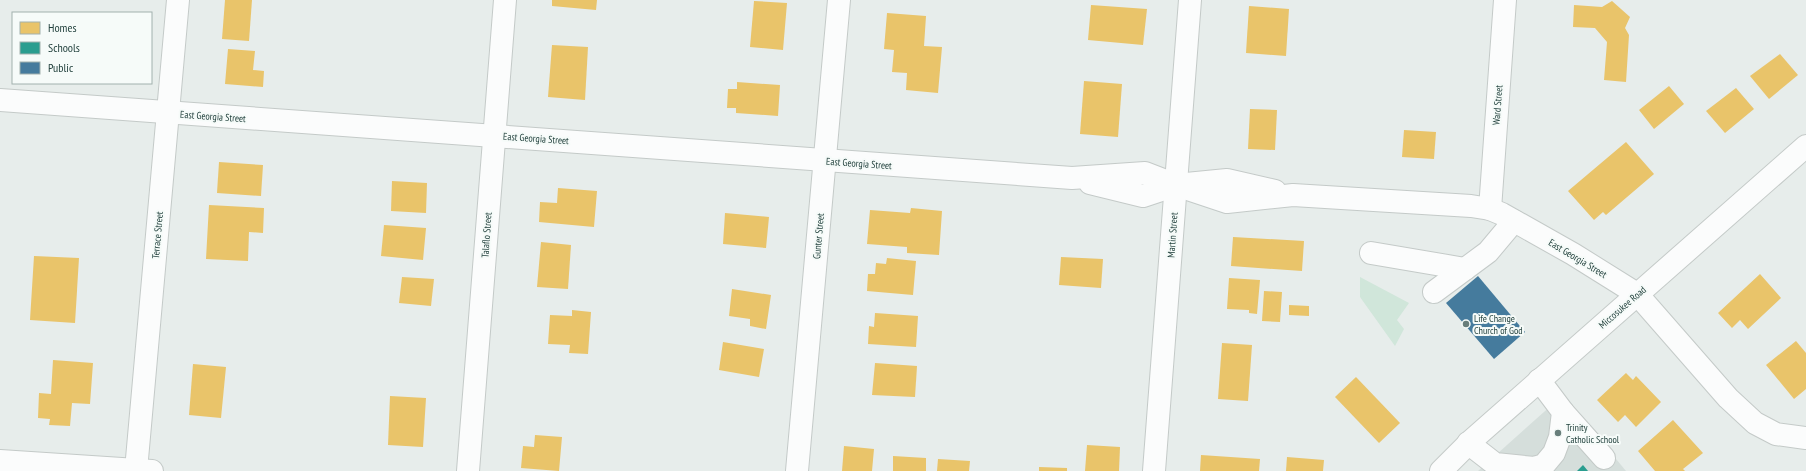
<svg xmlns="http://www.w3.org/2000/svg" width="1806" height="471" viewBox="0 0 1806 471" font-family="'PT Sans Narrow',sans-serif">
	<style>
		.built { fill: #d5dedb }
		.green { fill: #d0e6da }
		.homes { fill: #e9c46a }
		.schools { fill: #2a9d8f }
		.public { fill: #457b9d }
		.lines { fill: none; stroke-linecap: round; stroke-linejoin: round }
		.minor-casing { stroke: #c4cac8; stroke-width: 24 }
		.minor { stroke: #fbfcfc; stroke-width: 22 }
		.poi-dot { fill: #687e7b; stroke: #f6fbf9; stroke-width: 1.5 }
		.labels { text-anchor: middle; stroke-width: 4; stroke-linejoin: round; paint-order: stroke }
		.street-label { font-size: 10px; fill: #23423e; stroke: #f6fbf9 }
		.poi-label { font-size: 10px; fill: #23423e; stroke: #f6fbf9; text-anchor: start }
	</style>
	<rect width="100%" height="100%" fill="#e7edeb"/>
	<!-- built -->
	<polygon class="built" points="1563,395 1626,471 1478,471"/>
	<!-- green -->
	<polygon class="green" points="1360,277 1409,303 1397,320 1404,329 1395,346 1360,297"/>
	<!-- homes -->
	<g class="homes">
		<polygon points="225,0 252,0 249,41 222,39"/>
		<polygon points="552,0 597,0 596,10 552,6"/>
		<polygon points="754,1 787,3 783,50 750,47"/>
		<polygon points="1612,1 1630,17 1625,28 1629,35 1626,82 1604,80 1607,42 1595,28 1573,27 1574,5 1602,7"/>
		<polygon points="1091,5 1147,9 1143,45 1088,40"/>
		<polygon points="1249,6 1289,9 1286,56 1246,53"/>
		<polygon points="887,13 926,16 924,46 942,47 938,93 906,90 907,73 892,72 894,50 884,49"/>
		<polygon points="552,45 588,47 585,100 548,97"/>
		<polygon points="228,49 255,51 253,70 264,71 263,87 225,84"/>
		<polygon points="1780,54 1798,75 1769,99 1750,76"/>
		<polygon points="1084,81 1122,84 1118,137 1080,134"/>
		<polygon points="737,82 780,85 778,116 736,113 736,108 727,108 728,89 737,89"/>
		<polygon points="1669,86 1684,104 1654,129 1639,110"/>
		<polygon points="1736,88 1754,109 1725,133 1706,111"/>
		<polygon points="1250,109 1277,110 1275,150 1248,149"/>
		<polygon points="1404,130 1436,132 1434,159 1402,157"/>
		<polygon points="1626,142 1654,174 1606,215 1603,212 1594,220 1568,191"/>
		<polygon points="219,162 263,165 261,196 217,193"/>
		<polygon points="392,181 427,183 426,213 391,211"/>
		<polygon points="558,188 597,191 594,227 539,222 540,202 557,203"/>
		<polygon points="209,205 264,208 263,233 249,232 248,261 206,259"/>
		<polygon points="911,208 942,211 939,255 907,253 907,247 867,244 870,210 910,213"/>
		<polygon points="725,213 769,217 766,248 723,244"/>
		<polygon points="384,225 426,228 423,260 381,256"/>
		<polygon points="1233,237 1304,241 1302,271 1231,266"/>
		<polygon points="541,242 571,245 568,289 537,287"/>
		<polygon points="34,256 79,258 75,323 30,320"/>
		<polygon points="1061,257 1103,259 1101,288 1059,285"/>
		<polygon points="887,258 916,261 913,295 867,291 868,274 875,274 876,263 886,264"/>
		<polygon points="1760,274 1781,298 1748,329 1740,320 1732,328 1718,313"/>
		<polygon points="402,277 434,279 431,306 399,303"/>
		<polygon points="1229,278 1260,280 1257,314 1249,313 1249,310 1227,309"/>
		<polygon points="732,289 771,295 766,329 750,326 750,319 729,316"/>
		<polygon points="1264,291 1282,292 1280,322 1262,321"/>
		<polygon points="1289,305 1309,306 1309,316 1289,315"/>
		<polygon points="572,310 591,312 588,354 569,353 570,345 548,344 550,315 572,316"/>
		<polygon points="875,313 918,316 916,347 868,344 869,326 874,327"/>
		<polygon points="1796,341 1806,353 1806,389 1794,399 1766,365"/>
		<polygon points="723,342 764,349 759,377 719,370"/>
		<polygon points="1222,343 1252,345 1248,401 1218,399"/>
		<polygon points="53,360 93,363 90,404 72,403 70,426 49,425 50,419 38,418 39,393 51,394"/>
		<polygon points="875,363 917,366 915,397 872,395"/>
		<polygon points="193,364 226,367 221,418 189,415"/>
		<polygon points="1626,373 1633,380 1636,376 1661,402 1636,427 1625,415 1618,422 1597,400"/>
		<polygon points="1356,377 1400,423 1379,443 1335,397"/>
		<polygon points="390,396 426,398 423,447 388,445"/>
		<polygon points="1673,420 1703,453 1683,469 1685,471 1655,471 1638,451"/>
		<polygon points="535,435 562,437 559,471 521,468 523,446 534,447"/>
		<polygon points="1087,445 1120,447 1119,471 1085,471"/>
		<polygon points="844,446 874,449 872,471 842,471"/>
		<polygon points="1201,455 1260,459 1259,471 1200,471"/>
		<polygon points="893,456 926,458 926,471 893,471"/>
		<polygon points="1287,457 1324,460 1323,471 1286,471"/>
		<polygon points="938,459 970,461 969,471 937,471"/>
		<polygon points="1039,467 1067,468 1067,471 1039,471"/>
	</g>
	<!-- schools -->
	<polygon class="schools" points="1583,465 1588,471 1577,471"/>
	<!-- public -->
	<polygon class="public" points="1478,276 1525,332 1494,359 1446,303"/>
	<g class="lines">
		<defs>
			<g id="minor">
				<polyline points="0,100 1072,178 1145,173 1176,185 1227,202 1293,195 1471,206 1490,209 1502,214 1573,254 1637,294 1728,398 1755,423 1776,434 1806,438"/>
				<polyline points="1090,183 1143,196 1176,185 1227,180 1275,191"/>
				<polyline points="1490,209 1505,0"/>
				<polyline points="1371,253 1465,269"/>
				<polyline points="1434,292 1488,252 1514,221"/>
				<polyline points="1563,412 1604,458"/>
				<polyline points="1468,443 1495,464 1534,468 1544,465 1554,453 1560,437 1563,412 1539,380"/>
				<polyline points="0,461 152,471"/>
				<polyline points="136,470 178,0"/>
				<polyline points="468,471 505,0"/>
				<polyline points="797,471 839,0"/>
				<polyline points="1154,471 1190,0"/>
				<polyline points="1441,471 1472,440 1806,146"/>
			</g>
		</defs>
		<!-- minor casing -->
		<use href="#minor" class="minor-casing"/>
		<!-- minor -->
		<use href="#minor" class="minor"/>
	</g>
	<!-- markers -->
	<g class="poi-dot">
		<circle cx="1466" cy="324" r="4"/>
		<circle cx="1558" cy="433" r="4"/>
	</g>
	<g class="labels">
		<!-- street labels -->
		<g class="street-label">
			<text transform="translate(1497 105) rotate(-86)" y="4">Ward Street</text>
			<text transform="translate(213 116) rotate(4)" y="4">East Georgia Street</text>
			<text transform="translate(536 138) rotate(4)" y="4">East Georgia Street</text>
			<text transform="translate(859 163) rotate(4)" y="4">East Georgia Street</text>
			<text transform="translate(157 235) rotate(-85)" y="4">Terrace Street</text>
			<text transform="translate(486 235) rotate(-86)" y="4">Talaflo Street</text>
			<text transform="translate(1172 235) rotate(-86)" y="4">Martin Street</text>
			<text transform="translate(818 236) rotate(-85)" y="4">Gunter Street</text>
			<text transform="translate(1578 258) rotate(31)" y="4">East Georgia Street</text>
			<text transform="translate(1622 307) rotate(-41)" y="4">Miccosukee Road</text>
		</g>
		<!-- poi labels -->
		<g class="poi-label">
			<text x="1474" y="322">Life Change<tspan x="1474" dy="12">Church of God</tspan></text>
			<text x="1566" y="431">Trinity<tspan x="1566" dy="12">Catholic School</tspan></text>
		</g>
	</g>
	<!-- legend -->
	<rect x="12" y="12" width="140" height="72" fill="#f6fbf9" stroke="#a2b1ae"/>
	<rect x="20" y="22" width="20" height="12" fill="#e9c46a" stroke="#a2b1ae"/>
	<text x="48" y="32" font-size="12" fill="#23423e">Homes</text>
	<rect x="20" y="42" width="20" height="12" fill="#2a9d8f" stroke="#a2b1ae"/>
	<text x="48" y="52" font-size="12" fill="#23423e">Schools</text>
	<rect x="20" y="62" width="20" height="12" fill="#457b9d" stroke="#a2b1ae"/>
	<text x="48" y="72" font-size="12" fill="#23423e">Public</text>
</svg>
